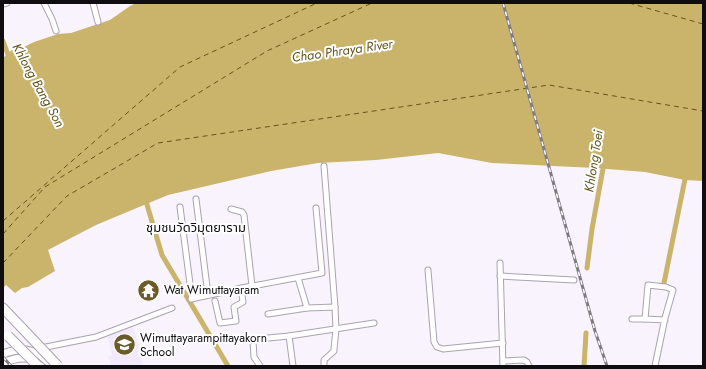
<svg xmlns="http://www.w3.org/2000/svg" width="706" height="369" viewBox="0 0 706 369" font-family="Jost,'Noto Sans Thai',sans-serif">
	<style>
		.built { fill: #f3e9fd }
		.water { fill: #cab36b }
		.lines { fill: none; stroke-linecap: round; stroke-linejoin: round }
		.canal { stroke: #cab36b; stroke-width: 5 }
		.ferry { stroke: #65551f; stroke-width: 1; stroke-dasharray: 5 4; stroke-linecap: butt }
		.minor-casing { stroke: #aba2b3; stroke-width: 7 }
		.secondary-casing { stroke: #aba2b3; stroke-width: 9 }
		.motorway-casing { stroke: #aba2b3; stroke-width: 11 }
		.minor { stroke: #fff; stroke-width: 5 }
		.secondary { stroke: #fff; stroke-width: 7 }
		.motorway { stroke: #fff; stroke-width: 9 }
		.rail-casing { stroke: #7f7b83; stroke-width: 3 }
		.rail { stroke: #fff; stroke-width: 1.5; stroke-dasharray: 4.5; stroke-linecap: butt }
		.motorway-bridge-casing { stroke: #aba2b3; stroke-width: 11; stroke-linecap: butt }
		.motorway-bridge { stroke: #fff; stroke-width: 9 }
		.labels { text-anchor: middle; stroke-width: 4; stroke-linejoin: round; paint-order: stroke }
		.poi-label { font-size: 12px; fill: #0f0c12; stroke: #fff; text-anchor: start }
		.water-label { font-size: 13px; font-style: italic; fill: #65551f; stroke: #fff }
		.neighbourhood-label { font-size: 13px; fill: #0f0c12; stroke: #fff }
	</style>
	<rect width="100%" height="100%" fill="#f8f3fd"/>
	<!-- built -->
	<polygon class="built" points="133,325 143,366 111,366 108,356 112,355 107,335"/>
	<!-- water -->
	<polygon class="water" points="136,3 703,3 703,181 685,180 645,172 595,168 492,163 438,153 376,160 318,163 271,171 168,195 96,225 48,250 55,271 28,287 22,288 15,293 6,285 3,288 3,58 14,48 16,45 22,48 34,42 58,34 71,33 110,20 130,6"/>
	<g class="lines">
		<!-- canal -->
		<g class="canal">
			<polyline points="3,41 10,60"/>
			<polyline points="145,198 162,255 228,366"/>
			<polyline points="587,268 592,229 604,163"/>
			<polyline points="664,283 686,174"/>
			<polyline points="584,366 586,333"/>
		</g>
		<!-- ferry -->
		<g class="ferry">
			<polyline points="629,3 703,24"/>
			<polyline points="3,221 180,67 317,3"/>
			<polyline points="3,234 45,187 267,51 372,3"/>
			<polyline points="3,263 67,196 158,143 549,85 703,111"/>
		</g>
		<defs>
			<g id="minor">
				<polyline points="44,3 52,19 56,31"/>
				<polyline points="93,3 98,22"/>
				<polyline points="3,4 7,3"/>
				<polyline points="324,166 335,307"/>
				<polyline points="196,199 208,295"/>
				<polyline points="180,207 192,299"/>
				<polyline points="231,209 242,212 244,215 252,286"/>
				<polyline points="500,263 503,366"/>
				<polyline points="428,270 434,342 437,347 443,349 503,343"/>
				<polyline points="500,276 574,280"/>
				<polyline points="298,278 307,308 335,307 336,329 334,349 334,351 324,360 324,366"/>
				<polyline points="191,299 247,287 322,273 316,208"/>
				<polyline points="215,301 220,323 236,321 234,307 243,302 241,288"/>
				<polyline points="268,314 307,308"/>
				<polyline points="632,319 645,319"/>
				<polyline points="289,336 293,366"/>
				<polyline points="268,338 289,336 374,323"/>
				<polyline points="253,341 254,357 260,366"/>
				<polyline points="41,348 96,337 172,308"/>
				<polyline points="503,361 524,360 527,362 529,366"/>
				<polyline points="655,366 665,318 673,290 666,287 648,285 645,319 665,320"/>
			</g>
			<g id="secondary">
				<path d="M3,354C21,347 34,348 48,362"/>
				<path d="M4,363C12,359 23,357 32,359"/>
			</g>
			<g id="motorway">
				<polyline points="3,308 22,328"/>
				<polyline points="4,366 7,362"/>
			</g>
		</defs>
		<!-- minor casing -->
		<use href="#minor" class="minor-casing"/>
		<!-- secondary casing -->
		<use href="#secondary" class="secondary-casing"/>
		<!-- motorway casing -->
		<use href="#motorway" class="motorway-casing"/>
		<!-- minor -->
		<use href="#minor" class="minor"/>
		<!-- secondary -->
		<use href="#secondary" class="secondary"/>
		<!-- motorway -->
		<use href="#motorway" class="motorway"/>
		<defs>
			<g id="rail">
				<polyline points="503,3 595,331 607,366"/>
				<polyline points="3,357 11,366"/>
			</g>
		</defs>
		<!-- rail casing -->
		<use href="#rail" class="rail-casing"/>
		<!-- rail -->
		<use href="#rail" class="rail"/>
		<defs>
			<g id="motorway-bridge">
				<polyline points="22,328 58,366"/>
				<polyline points="8,336 38,366"/>
			</g>
		</defs>
		<!-- motorway-bridge casing -->
		<use href="#motorway-bridge" class="motorway-bridge-casing"/>
		<!-- motorway-bridge -->
		<use href="#motorway-bridge" class="motorway-bridge"/>
	</g>
	<!-- icons -->
	<defs>
		<symbol id="temple-disc" viewBox="-11 -11 22 22"><circle r="9.5" fill="#6b5b29" stroke="#fff"/><path d="M0-6L5-2H3V0L6.5 2.5H4V6H1.5V3h-3V6H-4V2.5H-6.5L-3 0V-2H-5Z" fill="#fff"/></symbol>
		<symbol id="school-disc" viewBox="-11 -11 22 22"><circle r="9.5" fill="#6b5b29" stroke="#fff"/><path d="M0-5L7-2L0 1L-7-2ZM-4 1L0 2.5L4 1V4Q0 6-4 4Z" fill="#fff"/></symbol>
	</defs>
	<g fill-rule="evenodd">
		<use href="#temple-disc" x="136" y="278" width="25" height="25"/>
		<use href="#school-disc" x="112" y="332" width="25" height="25"/>
	</g>
	<g class="labels">
		<!-- poi labels -->
		<g class="poi-label">
			<text x="164" y="294">Wat Wimuttayaram</text>
			<text x="140" y="342">Wimuttayarampittayakorn<tspan x="140" dy="14">School</tspan></text>
		</g>
		<!-- water labels -->
		<g class="water-label">
			<text transform="translate(342 50) rotate(-8)" y="5">Chao Phraya River</text>
			<text transform="translate(39 85) rotate(61)" y="5">Khlong Bang Son</text>
			<text transform="translate(593 161) rotate(-81)" y="5">Khlong Toei</text>
		</g>
		<!-- neighbourhood labels -->
		<g class="neighbourhood-label">
			<text x="196" y="232">ชุมชนวัดวิมุตยาราม</text>
		</g>
	</g>
	<!-- border -->
	<rect width="706" height="369" fill="none" stroke="#0f0c12" stroke-width="8"/>
</svg>
